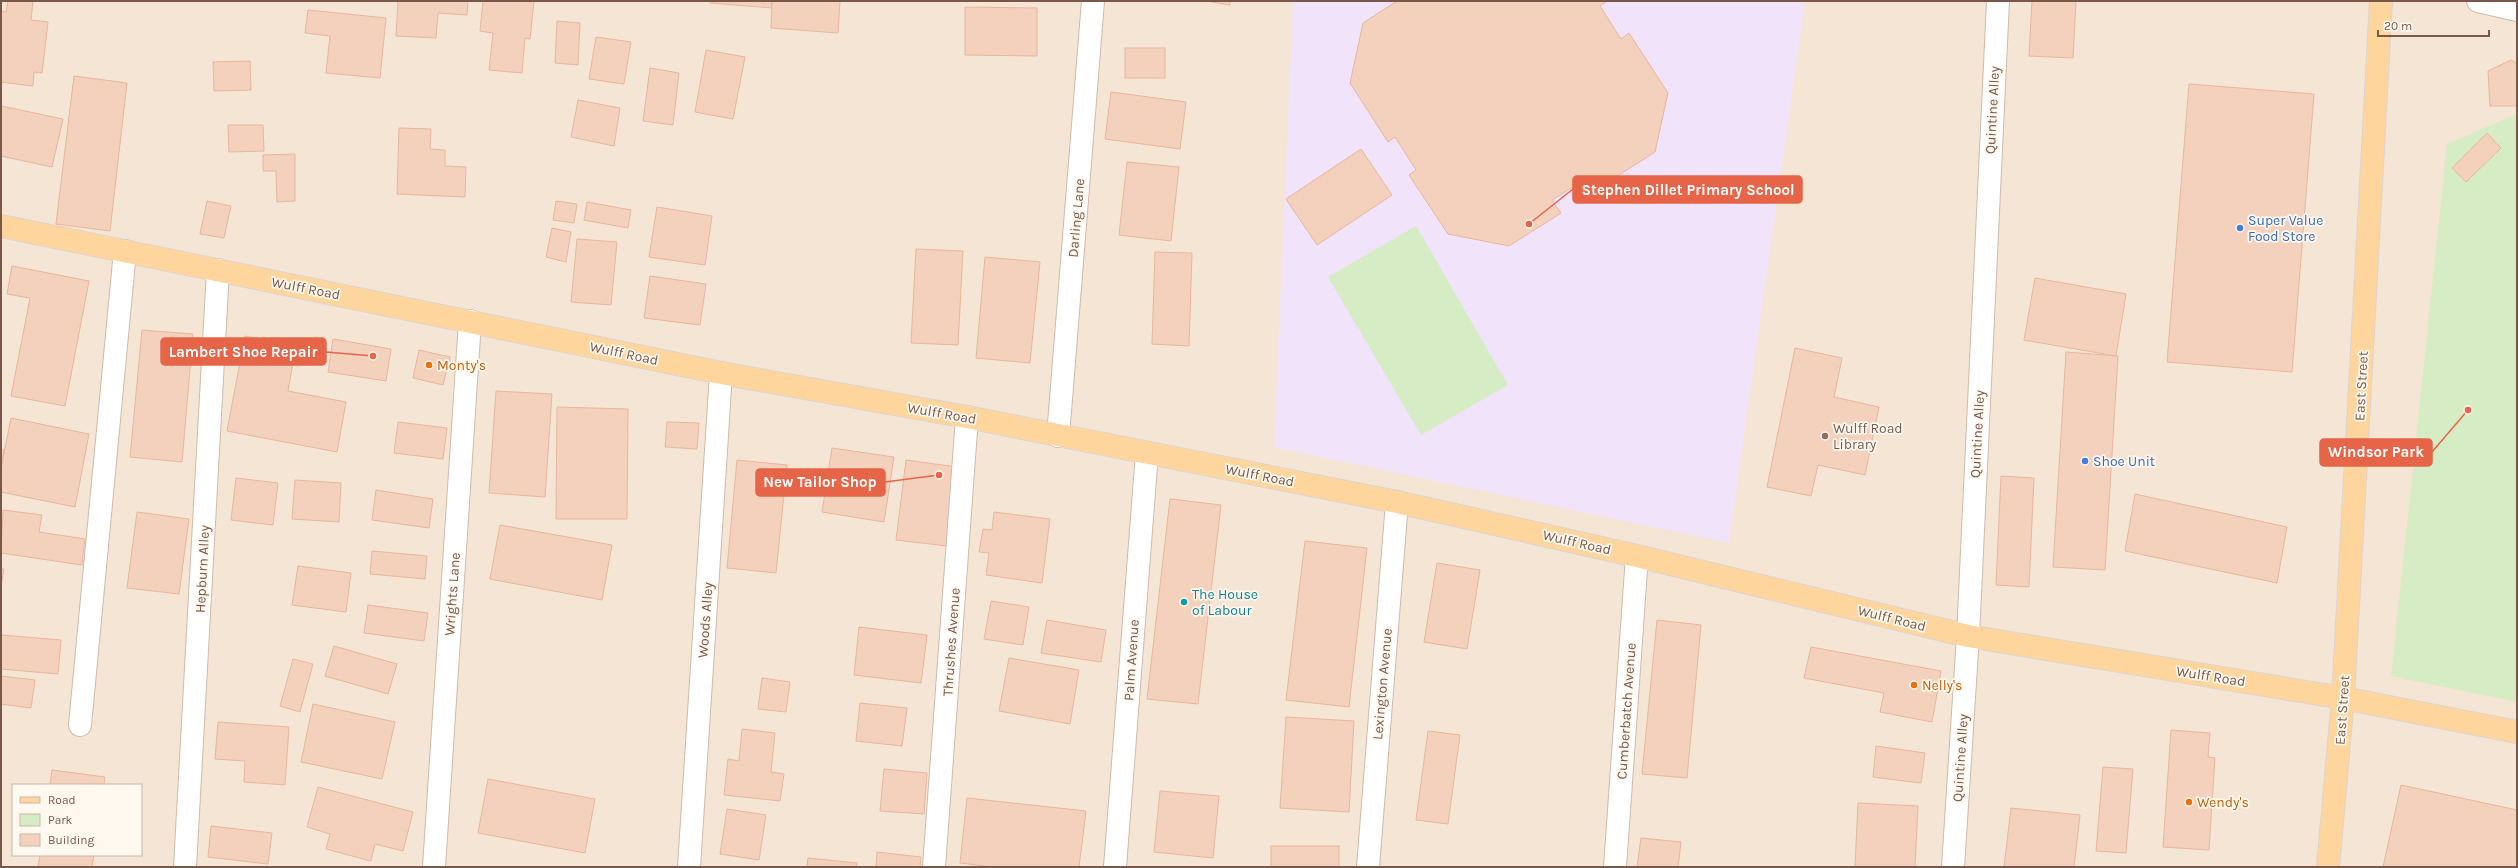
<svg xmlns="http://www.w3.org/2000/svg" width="2518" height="868" viewBox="0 0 2518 868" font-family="Karla,sans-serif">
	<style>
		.residential { fill: #f5e5d5; fill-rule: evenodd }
		.education { fill: #f1e3fa }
		.green { fill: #d6ecc4 }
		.building { fill: #f4d1bd; stroke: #e8b69c }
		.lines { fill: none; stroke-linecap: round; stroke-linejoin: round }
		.minor-casing { stroke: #d0baab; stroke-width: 24 }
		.major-casing { stroke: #dcd4d0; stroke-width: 24 }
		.minor { stroke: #fff; stroke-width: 22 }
		.major { stroke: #fed69d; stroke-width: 22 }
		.shop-dot { fill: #3f7fe0; stroke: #fff8ee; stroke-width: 1.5 }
		.food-dot { fill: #e8710a; stroke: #fff8ee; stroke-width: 1.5 }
		.education-dot { fill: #8d6e63; stroke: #fff8ee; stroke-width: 1.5 }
		.culture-dot { fill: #0f9aa8; stroke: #fff8ee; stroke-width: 1.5 }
		.labels { text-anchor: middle; stroke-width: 3.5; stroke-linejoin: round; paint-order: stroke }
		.street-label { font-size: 14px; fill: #795849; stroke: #fff8ee }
		.shop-label { font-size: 14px; fill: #366cbe; stroke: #fff8ee; text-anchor: start }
		.food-label { font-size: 14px; fill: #c56008; stroke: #fff8ee; text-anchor: start }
		.education-label { font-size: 14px; fill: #785e54; stroke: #fff8ee; text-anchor: start }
		.culture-label { font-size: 14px; fill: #0d838f; stroke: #fff8ee; text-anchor: start }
		.leader { fill: none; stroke: #e66447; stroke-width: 1.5 }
		.callout-dot { fill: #e66447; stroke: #fff8ee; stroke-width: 1.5 }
		.callout { fill: #e66447; stroke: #e66447; stroke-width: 1.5 }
		.callout-label { font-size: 15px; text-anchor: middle; font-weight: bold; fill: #fff }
	</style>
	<rect width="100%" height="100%" fill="#fdf4e7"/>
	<!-- residential -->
	<path class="residential" d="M1,1H2517V867H1ZM13,785H141V855H13Z"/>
	<!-- education -->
	<polygon class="education" points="1293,1 1805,1 1729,543 1274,447"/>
	<!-- green -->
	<g class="green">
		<polygon points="2517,114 2517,702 2391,676 2447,144"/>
		<polygon points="1416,226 1508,385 1421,435 1328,277"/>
	</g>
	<!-- building -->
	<g class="building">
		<polygon points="8,1 33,1 31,20 48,22 42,73 34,72 33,86 1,82 1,11 6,12"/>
		<polygon points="398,1 468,1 467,15 438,13 436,38 396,36"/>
		<polygon points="483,1 534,1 530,39 525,38 522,73 489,70 493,33 480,31"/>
		<polygon points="710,1 772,1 772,8 710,3"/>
		<polygon points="772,1 840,1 838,33 771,28"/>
		<polygon points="1206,1 1230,1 1230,5"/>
		<polygon points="1397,1 1607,1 1600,6 1621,39 1629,33 1668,93 1655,152 1597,189 1590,176 1552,200 1561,213 1509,246 1448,234 1409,175 1416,170 1395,137 1388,142 1350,83 1363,23"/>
		<polygon points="2032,1 2076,1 2073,58 2029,56"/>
		<polygon points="965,7 1037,8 1037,56 965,55"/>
		<polygon points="308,10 386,18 380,78 326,73 330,36 305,33"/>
		<polygon points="557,21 580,23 578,65 555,63"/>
		<polygon points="596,37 631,42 624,84 589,79"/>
		<rect x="1125" y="48" width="40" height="30"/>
		<polygon points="706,50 745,57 733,119 695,112"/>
		<polygon points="2511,60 2517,63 2517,106 2490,106 2488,71"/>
		<polygon points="250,61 251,90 214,91 213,62"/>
		<polygon points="650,68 679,73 673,125 643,121"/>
		<polygon points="74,76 127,83 110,231 56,224"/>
		<polygon points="2189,84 2314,94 2292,372 2167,362"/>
		<polygon points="1111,92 1186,102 1180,149 1105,139"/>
		<polygon points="578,100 620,108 614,146 571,137"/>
		<polygon points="1,106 63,119 52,167 1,156"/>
		<polygon points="228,125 263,125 264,151 229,152"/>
		<polygon points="399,128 431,129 430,149 445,150 445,166 466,167 465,197 397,194"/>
		<polygon points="2487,133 2501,148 2466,182 2452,168"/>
		<polygon points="1361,149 1392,195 1317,245 1286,199"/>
		<polygon points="295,154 295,201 277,202 276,171 263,171 263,155"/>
		<polygon points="1127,162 1179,167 1171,241 1119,235"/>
		<polygon points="207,201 231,206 224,238 200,234"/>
		<polygon points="556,201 577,204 574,223 553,220"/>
		<polygon points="587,202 631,210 628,228 584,220"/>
		<polygon points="657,207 712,216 705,265 649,257"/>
		<polygon points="552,228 571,232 566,262 546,257"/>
		<polygon points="577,239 617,242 611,305 571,302"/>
		<polygon points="916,249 963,251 958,345 911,343"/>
		<polygon points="1155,252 1192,253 1189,346 1152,344"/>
		<polygon points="985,257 1040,262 1030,363 976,358"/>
		<polygon points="12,266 89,281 65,406 11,396 30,298 7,294"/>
		<polygon points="650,276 706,284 700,325 644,318"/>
		<polygon points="2035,278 2126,294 2116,356 2024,340"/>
		<polygon points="142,330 193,334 182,462 130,457"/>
		<polygon points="245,336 296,346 288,391 346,402 337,452 227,431"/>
		<polygon points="333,339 391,349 386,381 328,372"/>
		<polygon points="1795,348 1842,358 1834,397 1879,407 1865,475 1818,465 1811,496 1767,487"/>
		<polygon points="419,350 450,357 443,385 413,378"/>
		<polygon points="2066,352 2118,356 2105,570 2053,567"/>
		<polygon points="496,391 552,394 545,497 489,493"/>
		<polygon points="557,407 628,409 627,519 556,519"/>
		<polygon points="11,418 89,434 75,507 1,492 1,468"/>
		<polygon points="398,422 447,428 443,459 394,453"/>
		<polygon points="667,422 699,423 697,449 665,447"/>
		<polygon points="832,448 894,457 884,522 822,512"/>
		<polygon points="1,449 4,450 1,468"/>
		<polygon points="737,460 787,465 776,573 727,568"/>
		<polygon points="906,460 957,467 947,546 896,540"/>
		<polygon points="2001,476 2034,478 2029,587 1996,585"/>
		<polygon points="236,478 278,483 273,525 231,520"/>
		<polygon points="295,480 341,483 339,522 292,519"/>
		<polygon points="376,490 433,499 429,528 372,520"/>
		<polygon points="2135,494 2287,527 2277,583 2125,551"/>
		<polygon points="1170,499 1221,505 1198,704 1147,699"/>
		<polygon points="3,510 42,515 39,532 85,539 82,565 1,553"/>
		<polygon points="137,512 189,519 179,594 127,588"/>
		<polygon points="994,512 1050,519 1042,583 986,575 989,553 979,552 983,529 992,530"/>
		<polygon points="500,525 612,545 602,600 490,579"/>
		<polygon points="1305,541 1367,548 1349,707 1286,700"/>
		<polygon points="372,551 427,556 425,579 370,574"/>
		<polygon points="1437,563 1480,570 1467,649 1424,642"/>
		<polygon points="298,566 351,573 346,612 292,605"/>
		<polygon points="1,569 4,569 1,587"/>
		<polygon points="991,601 1029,607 1023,645 984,639"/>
		<polygon points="368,605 428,613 424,641 364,633"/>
		<polygon points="1047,620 1106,630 1101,662 1041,653"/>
		<polygon points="1657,620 1701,625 1687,778 1642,774"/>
		<polygon points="859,627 927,635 921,683 854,675"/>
		<polygon points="1,635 61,640 58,674 1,669"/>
		<polygon points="334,646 397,664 388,694 325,676"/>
		<polygon points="1811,647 1941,671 1932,722 1880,712 1884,693 1804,678"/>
		<polygon points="1009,658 1079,670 1070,724 999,711"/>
		<polygon points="293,659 313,664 300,712 280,706"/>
		<polygon points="1,676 35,680 31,708 1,704"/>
		<polygon points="762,678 790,682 786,712 758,709"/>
		<polygon points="860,703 907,708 902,746 856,741"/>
		<polygon points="313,704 395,722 382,779 301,762"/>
		<polygon points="1286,717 1354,721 1349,812 1280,808"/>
		<polygon points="218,722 289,727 285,785 244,782 245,761 215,759"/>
		<polygon points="742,729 775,733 771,772 784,774 780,801 724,795 728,759 739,761"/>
		<polygon points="2171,730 2210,733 2208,757 2215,758 2209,850 2163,847"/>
		<polygon points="1428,731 1460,735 1448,824 1416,820"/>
		<polygon points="1876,746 1925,753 1921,783 1873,777"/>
		<polygon points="2103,767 2133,769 2126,853 2096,851"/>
		<polygon points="884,769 927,773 924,814 880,811"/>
		<polygon points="52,770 105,777 104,785 50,785"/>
		<polygon points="488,779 595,799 585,853 478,833"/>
		<polygon points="2401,785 2517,810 2517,867 2383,867"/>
		<polygon points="318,787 413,812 403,851 375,844 371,861 326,849 330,834 307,827"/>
		<polygon points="1160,791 1219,796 1213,858 1154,852"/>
		<polygon points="967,798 1086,811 1079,867 994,867 960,863"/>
		<polygon points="1858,803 1918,806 1915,867 1855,867"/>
		<polygon points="2011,808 2080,815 2074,867 2004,867"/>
		<polygon points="727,809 766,815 759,860 720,854"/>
		<polygon points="211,826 272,833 268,864 208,857"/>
		<polygon points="1641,838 1681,842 1678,867 1637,867"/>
		<rect x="1271" y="846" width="68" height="21"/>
		<polygon points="877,852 921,857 920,867 876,867"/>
		<polygon points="40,855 94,855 92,867 38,867"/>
		<polygon points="808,858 857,863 856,867 807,867"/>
	</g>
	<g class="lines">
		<defs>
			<g id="minor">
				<polyline points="2478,1 2517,10"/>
				<polyline points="1058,436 1093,1"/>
				<polyline points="80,725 125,251"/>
				<polyline points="185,867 218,270"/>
				<polyline points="434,867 470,321"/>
				<polyline points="689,867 721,373"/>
				<polyline points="934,867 967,417"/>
				<polyline points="1115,867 1147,453"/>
				<polyline points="1368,867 1397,502"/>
				<polyline points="1615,867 1637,556"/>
				<polyline points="1953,867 1968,636 1998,1"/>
			</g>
			<g id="major">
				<polyline points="1,226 721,373 967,417 1397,502 1637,556 1968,636 2343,698 2517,732"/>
				<polyline points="2328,867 2343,698 2381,1"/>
			</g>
		</defs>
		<!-- minor casing -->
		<use href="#minor" class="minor-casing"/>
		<!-- major casing -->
		<use href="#major" class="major-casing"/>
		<!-- minor -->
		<use href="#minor" class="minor"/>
		<!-- major -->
		<use href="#major" class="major"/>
	</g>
	<!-- markers -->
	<g class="shop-dot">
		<circle cx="2240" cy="228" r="4"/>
		<circle cx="2085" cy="461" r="4"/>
	</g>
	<g class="food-dot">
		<circle cx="429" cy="365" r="4"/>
		<circle cx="1914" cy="685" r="4"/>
		<circle cx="2189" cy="802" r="4"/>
	</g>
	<circle class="education-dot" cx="1825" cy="436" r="4"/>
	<circle class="culture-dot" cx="1184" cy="602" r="4"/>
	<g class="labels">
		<!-- street labels -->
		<g class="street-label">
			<text transform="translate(1992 110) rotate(-87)" y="5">Quintine Alley</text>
			<text transform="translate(1076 218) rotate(-85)" y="5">Darling Lane</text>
			<text transform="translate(306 288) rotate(11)" y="5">Wulff Road</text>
			<text transform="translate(624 353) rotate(12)" y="5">Wulff Road</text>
			<text transform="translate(2361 386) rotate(-87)" y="5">East Street</text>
			<text transform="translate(942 413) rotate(10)" y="5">Wulff Road</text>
			<text transform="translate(1977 434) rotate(-87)" y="5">Quintine Alley</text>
			<text transform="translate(1260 475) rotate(11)" y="5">Wulff Road</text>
			<text transform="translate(1577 542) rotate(13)" y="5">Wulff Road</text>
			<text transform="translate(202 569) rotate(-87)" y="5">Hepburn Alley</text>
			<text transform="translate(452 594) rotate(-86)" y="5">Wrights Lane</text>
			<text transform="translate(1892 618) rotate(14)" y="5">Wulff Road</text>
			<text transform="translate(705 620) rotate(-86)" y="5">Woods Alley</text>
			<text transform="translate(951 642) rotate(-86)" y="5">Thrushes Avenue</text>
			<text transform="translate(1131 660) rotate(-86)" y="5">Palm Avenue</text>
			<text transform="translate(2211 676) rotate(9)" y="5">Wulff Road</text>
			<text transform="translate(1382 684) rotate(-85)" y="5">Lexington Avenue</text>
			<text transform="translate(2342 710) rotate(-86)" y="5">East Street</text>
			<text transform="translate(1626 711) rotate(-86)" y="5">Cumberbatch Avenue</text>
			<text transform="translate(1960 758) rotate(-86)" y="5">Quintine Alley</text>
		</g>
		<!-- shop labels -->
		<g class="shop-label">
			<text x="2248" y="225">Super Value<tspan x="2248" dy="16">Food Store</tspan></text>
			<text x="2093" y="466">Shoe Unit</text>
		</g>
		<!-- food labels -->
		<g class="food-label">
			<text x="437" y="370">Monty's</text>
			<text x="1922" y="690">Nelly's</text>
			<text x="2197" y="807">Wendy's</text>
		</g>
		<!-- education labels -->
		<g class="education-label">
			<text x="1833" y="433">Wulff Road<tspan x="1833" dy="16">Library</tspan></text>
		</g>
		<!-- culture labels -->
		<g class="culture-label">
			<text x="1192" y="599">The House<tspan x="1192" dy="16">of Labour</tspan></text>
		</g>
	</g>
	<!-- callouts -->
	<path class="leader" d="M1529 224L1573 189M373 356L326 352M2468 410L2432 452M939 475L885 482"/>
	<g class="callout-dot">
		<circle cx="1529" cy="224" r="4"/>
		<circle cx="373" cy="356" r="4"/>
		<circle cx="2468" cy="410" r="4"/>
		<circle cx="939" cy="475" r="4"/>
	</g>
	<g class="callout">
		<rect x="1573" y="176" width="229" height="27" rx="4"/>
		<rect x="161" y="338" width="165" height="27" rx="4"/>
		<rect x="2320" y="439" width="112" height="27" rx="4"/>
		<rect x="756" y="469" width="129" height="27" rx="4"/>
	</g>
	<g class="callout-label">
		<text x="1688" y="195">Stephen Dillet Primary School</text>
		<text x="243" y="357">Lambert Shoe Repair</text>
		<text x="2376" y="457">Windsor Park</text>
		<text x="820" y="487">New Tailor Shop</text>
	</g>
	<!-- border -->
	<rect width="2518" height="868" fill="none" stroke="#795849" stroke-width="4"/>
	<!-- legend -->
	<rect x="12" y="784" width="130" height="72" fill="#fff8ee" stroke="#c9b8ac"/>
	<rect x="20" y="797" width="20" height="6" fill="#fed69d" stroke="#c9b8ac"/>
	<text x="48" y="804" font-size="12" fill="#795849">Road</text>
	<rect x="20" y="814" width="20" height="12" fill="#d6ecc4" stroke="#c9b8ac"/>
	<text x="48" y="824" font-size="12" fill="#795849">Park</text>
	<rect x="20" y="834" width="20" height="12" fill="#f4d1bd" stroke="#c9b8ac"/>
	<text x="48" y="844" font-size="12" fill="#795849">Building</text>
	<!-- scale -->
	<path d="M2378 30v6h111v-6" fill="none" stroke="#795849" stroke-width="2"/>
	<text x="2384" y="30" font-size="12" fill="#795849" stroke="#fff8ee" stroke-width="3" paint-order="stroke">20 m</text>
</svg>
